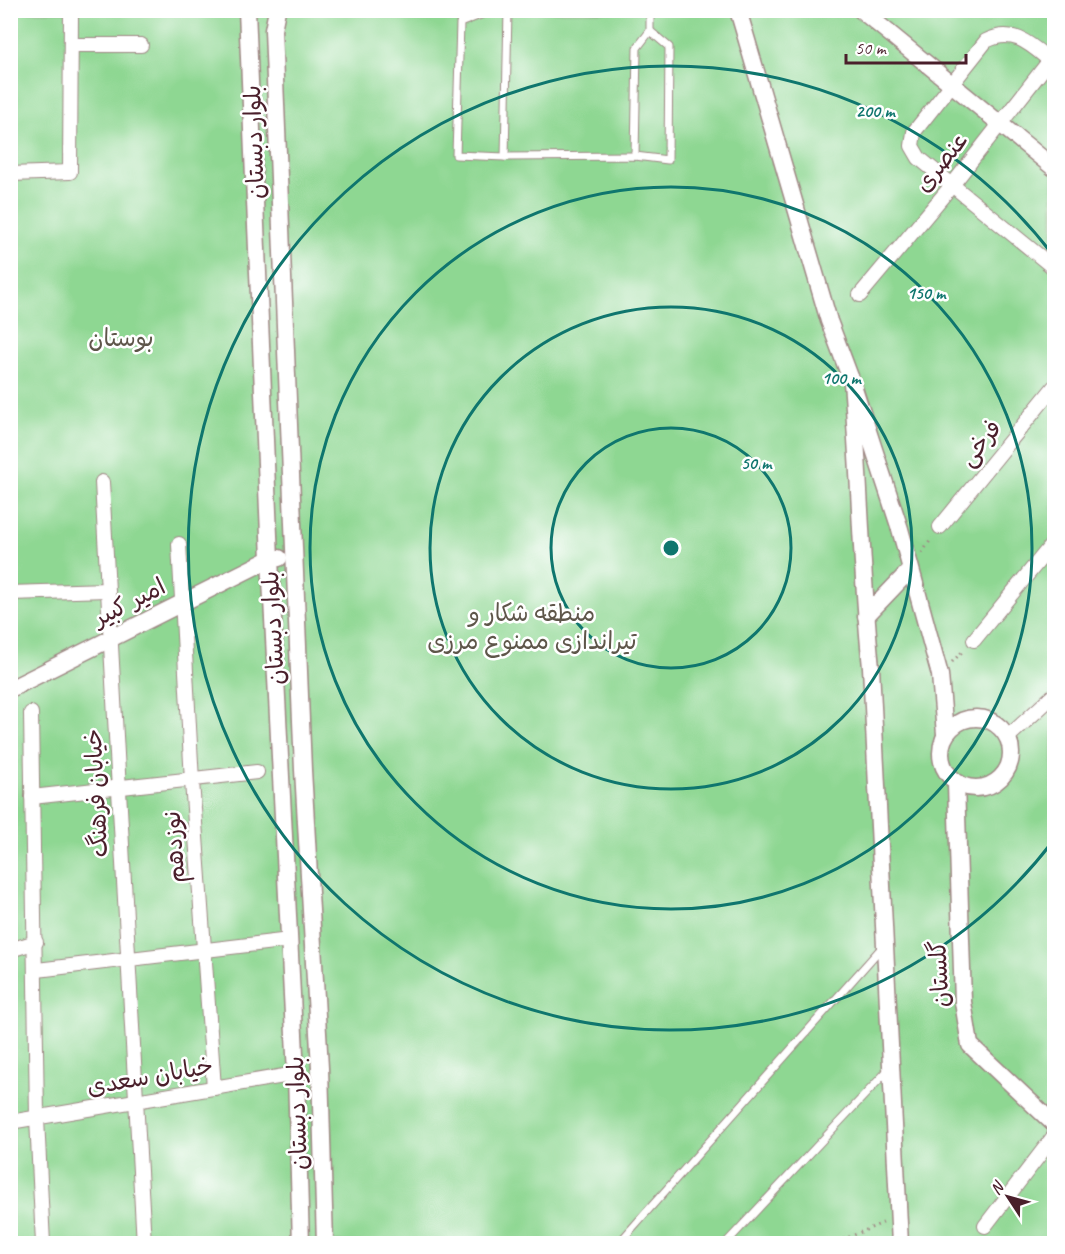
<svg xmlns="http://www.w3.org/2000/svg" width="1065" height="1254" viewBox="0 0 1065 1254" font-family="Caveat,'Playpen Sans Arabic',sans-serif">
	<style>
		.green { fill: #8ed792; stroke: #6c7b5e; stroke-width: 1.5 }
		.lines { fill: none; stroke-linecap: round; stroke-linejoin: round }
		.service-casing { stroke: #9f8784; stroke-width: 9 }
		.minor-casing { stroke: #9f8784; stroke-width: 16 }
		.tertiary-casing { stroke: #9f8784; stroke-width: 19 }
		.path { stroke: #9f8784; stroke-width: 3; stroke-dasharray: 1.5 4.5; stroke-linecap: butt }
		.service { stroke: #fff; stroke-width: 7 }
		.minor { stroke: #fff; stroke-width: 14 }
		.tertiary { stroke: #fff; stroke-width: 16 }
		.ring { fill: none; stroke: #0f766e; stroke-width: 3 }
		.labels { text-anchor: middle; stroke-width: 5; stroke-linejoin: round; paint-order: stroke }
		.street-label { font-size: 24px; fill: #4a1f2b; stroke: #fff }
		.park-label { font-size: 24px; fill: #5e564a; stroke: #fff }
		.centre { fill: #0f766e; stroke: #fff; stroke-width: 3 }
		.ring-label { font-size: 18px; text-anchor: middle; font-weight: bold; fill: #0f766e; stroke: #fff; stroke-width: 5; stroke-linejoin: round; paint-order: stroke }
	</style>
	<rect width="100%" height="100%" fill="#fff"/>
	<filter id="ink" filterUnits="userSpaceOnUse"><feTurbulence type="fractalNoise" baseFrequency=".0167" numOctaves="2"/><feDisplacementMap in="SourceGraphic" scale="12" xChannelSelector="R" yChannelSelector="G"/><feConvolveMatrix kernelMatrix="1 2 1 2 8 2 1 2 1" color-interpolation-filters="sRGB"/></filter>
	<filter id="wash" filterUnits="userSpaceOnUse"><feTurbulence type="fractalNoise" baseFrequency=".008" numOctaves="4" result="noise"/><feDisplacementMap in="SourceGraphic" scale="24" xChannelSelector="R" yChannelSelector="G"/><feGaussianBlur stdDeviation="1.35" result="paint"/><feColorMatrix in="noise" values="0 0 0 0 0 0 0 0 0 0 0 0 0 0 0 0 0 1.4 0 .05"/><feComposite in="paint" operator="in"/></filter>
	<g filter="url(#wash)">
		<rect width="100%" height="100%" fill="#f4efdd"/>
		<!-- green -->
		<polygon class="green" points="10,11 1054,11 1054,1243 11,1243"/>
	</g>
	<g filter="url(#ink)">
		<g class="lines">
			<defs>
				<g id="service">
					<polyline points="493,10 460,23 456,155 505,157"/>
					<polyline points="508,10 505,157 635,156 668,160 669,47 650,31"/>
					<polyline points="635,156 637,48 650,31 650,10"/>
					<polyline points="618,1244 883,946"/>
					<polyline points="725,1244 890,1068"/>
				</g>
				<g id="minor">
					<polyline points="71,45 141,45"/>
					<path d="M1054,64C1033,47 1015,26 986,41L914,132L912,146L919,158L1054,268"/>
					<polyline points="10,174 70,172 71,10"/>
					<polyline points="860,295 953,184 1054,55"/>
					<polyline points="102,482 144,1244"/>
					<polyline points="940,527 1054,387"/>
					<polyline points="179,544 192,781 214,1088"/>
					<polyline points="10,593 107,590"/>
					<polyline points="974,640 1054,542"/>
					<polyline points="31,713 37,1118 43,1244"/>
					<polyline points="1008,737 1054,695"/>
					<polyline points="32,797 257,772"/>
					<polyline points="10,950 36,942"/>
					<polyline points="37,970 290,940"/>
					<polyline points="10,1122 296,1074"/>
					<polyline points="985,1226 1054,1136"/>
				</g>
				<g id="tertiary">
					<polyline points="247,10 270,559 296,1074 301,1244"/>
					<polyline points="277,10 273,30 303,770 320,1068 325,1244"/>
					<polyline points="738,10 829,321 852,382 900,529 940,675 945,734"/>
					<polyline points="861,10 1054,168"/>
					<path d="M852,382C860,477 861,572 871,667L900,1244"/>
					<polyline points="866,616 910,570"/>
					<polyline points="10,689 270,559 279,558"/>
					<circle cx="976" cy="753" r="35"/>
					<polyline points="956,784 963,1002 970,1045 1054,1124"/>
				</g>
			</defs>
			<!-- service casing -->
			<use href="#service" class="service-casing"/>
			<!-- minor casing -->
			<use href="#minor" class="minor-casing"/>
			<!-- tertiary casing -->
			<use href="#tertiary" class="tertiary-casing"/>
			<!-- path -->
			<g class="path">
				<polyline points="922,553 932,538"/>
				<polyline points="952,662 964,650"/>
				<polyline points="832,1244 883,1223"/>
			</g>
			<!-- service -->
			<use href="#service" class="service"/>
			<!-- minor -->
			<use href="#minor" class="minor"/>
			<!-- tertiary -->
			<use href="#tertiary" class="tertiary"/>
		</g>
	</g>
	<!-- distance rings -->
	<g class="ring">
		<circle cx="671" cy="548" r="120"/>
		<circle cx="671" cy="548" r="241"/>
		<circle cx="671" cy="548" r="361"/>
		<path d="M1053 841A482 482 0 1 1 1053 255"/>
	</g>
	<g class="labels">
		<!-- street labels -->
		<g class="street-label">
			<text transform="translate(254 142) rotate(-92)" y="8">بلوار دبستان</text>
			<text transform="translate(941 162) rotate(-51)" y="8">عنصری</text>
			<text transform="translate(980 443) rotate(-51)" y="8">فرخی</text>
			<text transform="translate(129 602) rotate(-27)" y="8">امیر کبیر</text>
			<text transform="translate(273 628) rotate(-93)" y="8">بلوار دبستان</text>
			<text transform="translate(96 793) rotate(-93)" y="8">خیابان فرهنگ</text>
			<text transform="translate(174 847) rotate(-94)" y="8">نوزدهم</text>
			<text transform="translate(939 974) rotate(-93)" y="8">گلستان</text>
			<text transform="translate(150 1076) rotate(-10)" y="8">خیابان سعدی</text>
			<text transform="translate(297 1113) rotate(-92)" y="8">بلوار دبستان</text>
		</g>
		<!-- park labels -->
		<g class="park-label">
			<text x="121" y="346">بوستان</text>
			<text x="532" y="621">منطقه شکار و<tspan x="532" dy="28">تیراندازی ممنوع مرزی</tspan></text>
		</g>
	</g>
	<circle cx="671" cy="548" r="9" class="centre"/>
	<g class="ring-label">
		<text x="875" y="117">200 m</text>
		<text x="926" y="299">150 m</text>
		<text x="841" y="384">100 m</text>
		<text x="756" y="469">50 m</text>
	</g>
	<!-- margin -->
	<rect width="1065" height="1254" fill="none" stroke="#fff" stroke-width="36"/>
	<!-- north arrow -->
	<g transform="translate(1008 1197) rotate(306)" stroke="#ffffff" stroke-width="4.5" paint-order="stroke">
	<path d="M0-4.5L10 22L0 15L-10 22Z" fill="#4a1f2b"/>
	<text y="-9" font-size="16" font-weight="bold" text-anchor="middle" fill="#4a1f2b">N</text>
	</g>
	<!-- scale -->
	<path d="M846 54v9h120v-9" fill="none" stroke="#4a1f2b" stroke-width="3"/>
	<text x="855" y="54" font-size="18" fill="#4a1f2b" stroke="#ffffff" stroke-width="4.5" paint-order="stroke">50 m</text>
</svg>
